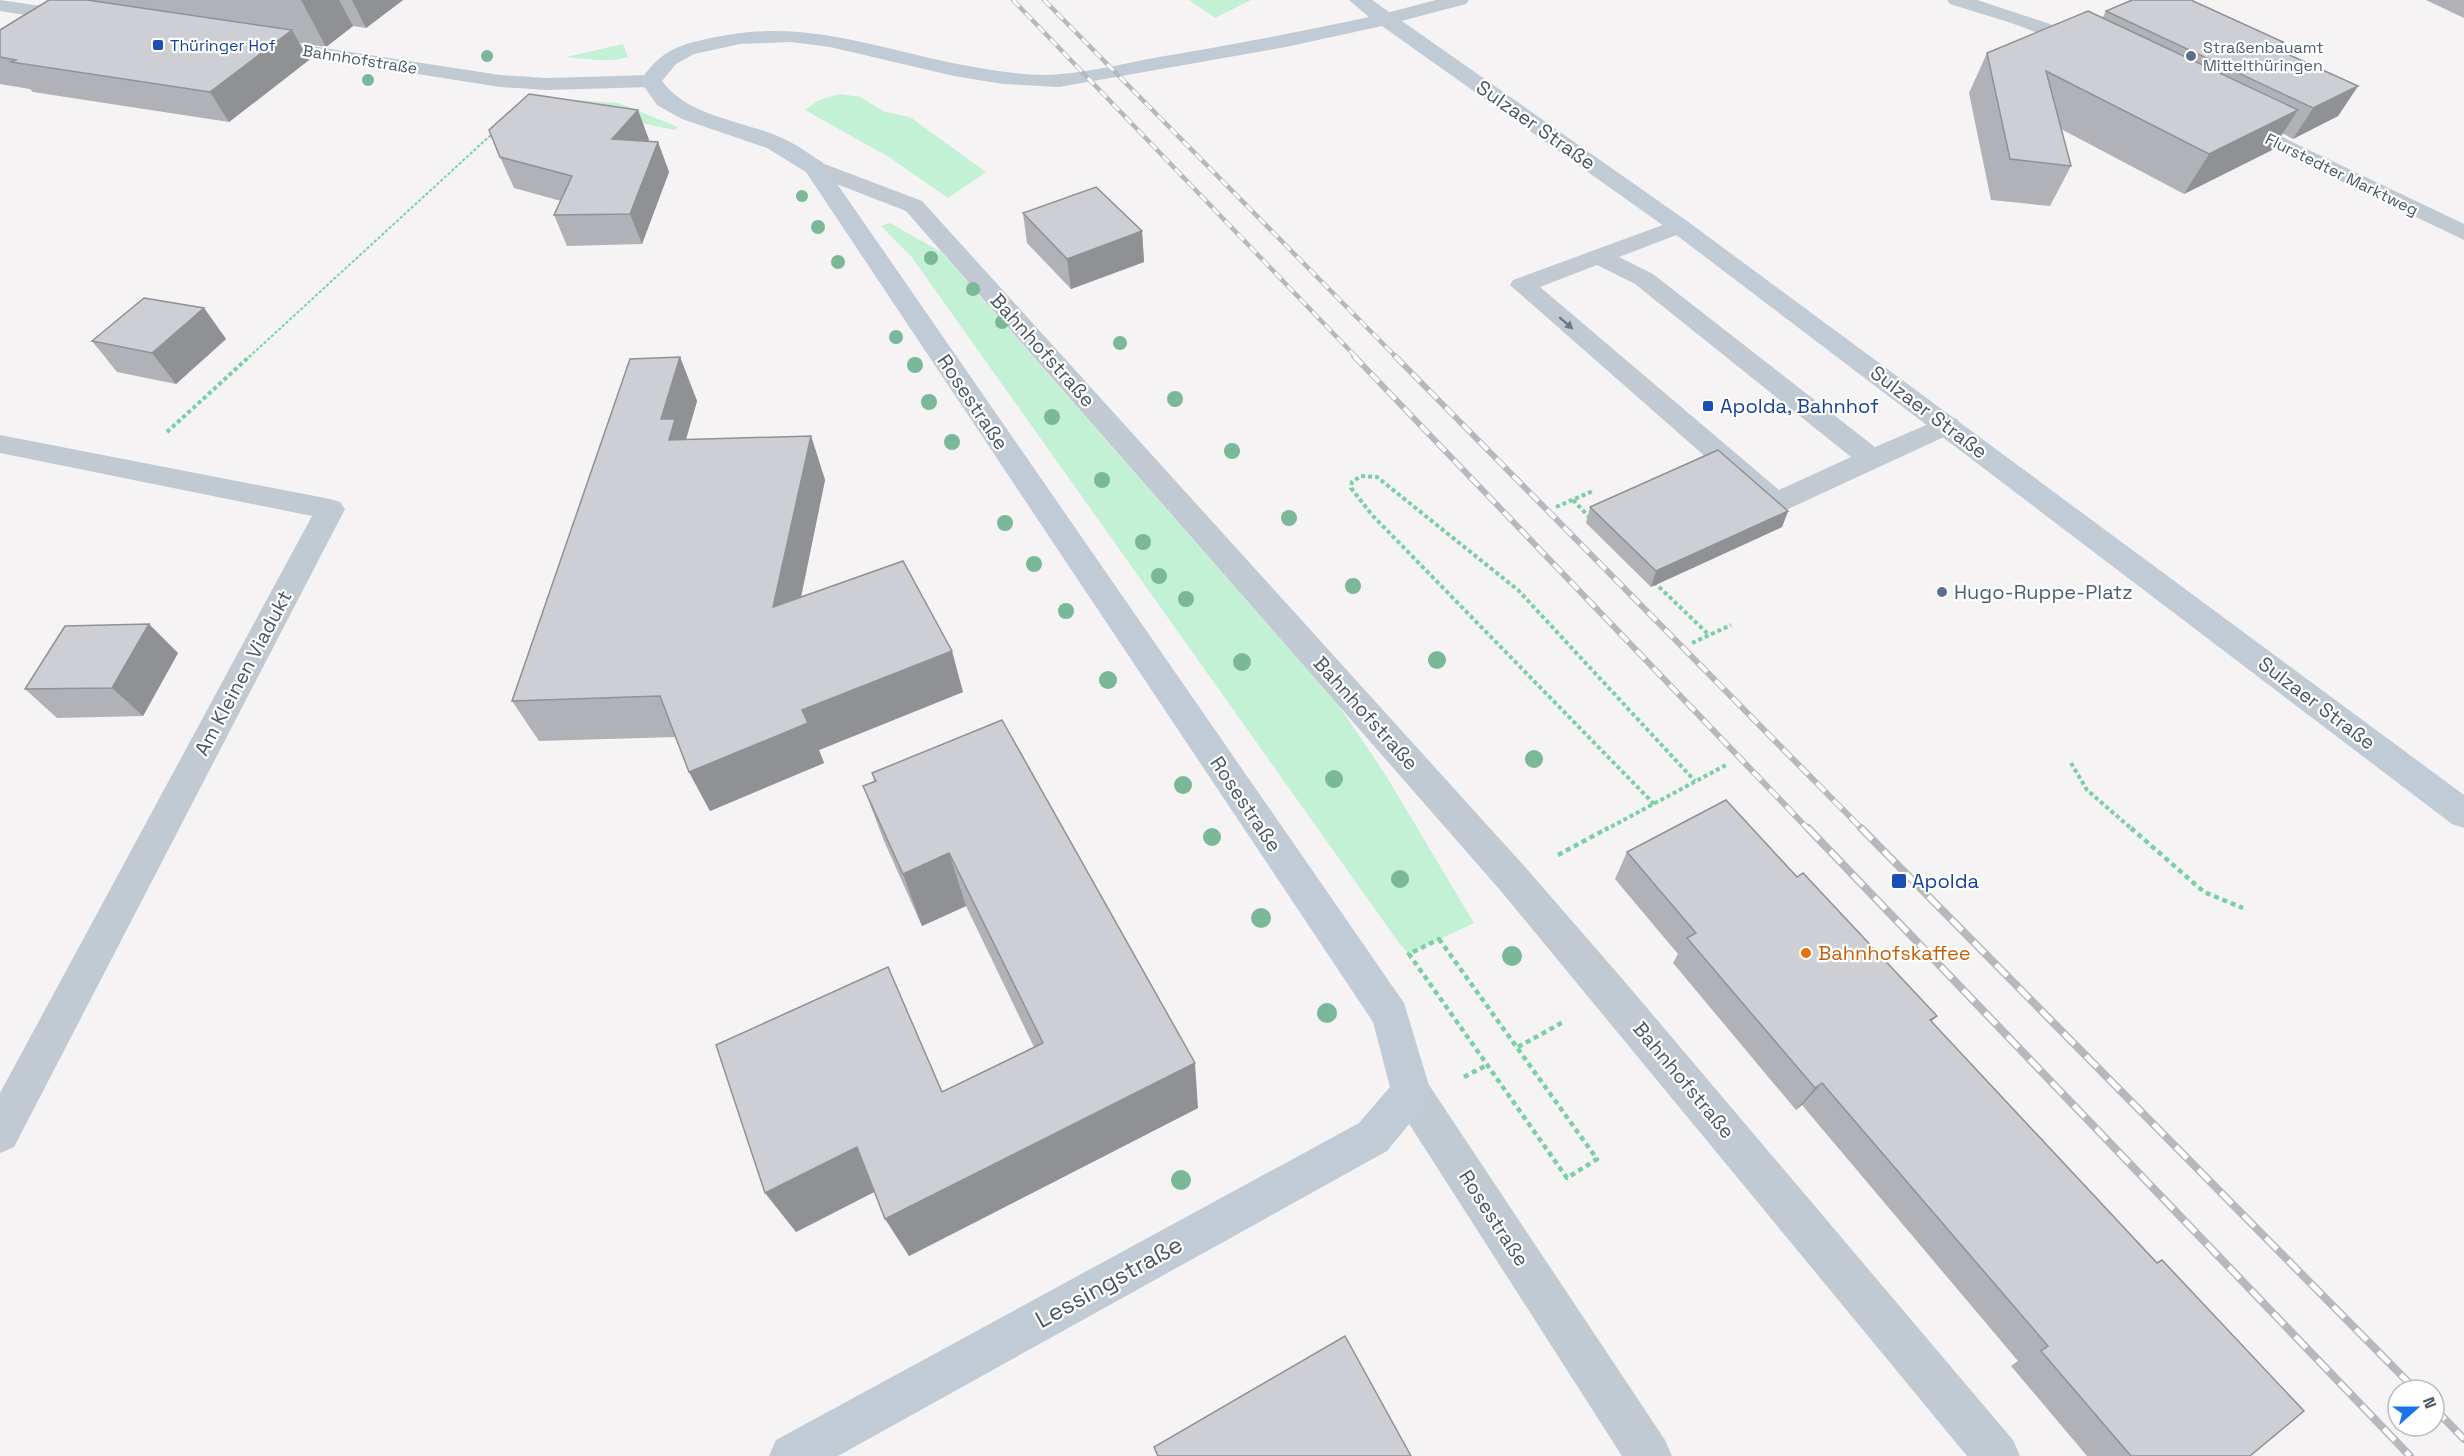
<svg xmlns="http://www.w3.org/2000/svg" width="2464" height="1456" viewBox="0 0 2464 1456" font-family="'Space Grotesk',sans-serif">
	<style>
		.green { fill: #c3f1d5 }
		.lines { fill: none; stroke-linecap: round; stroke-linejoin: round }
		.path-far2 { stroke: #7ad0a6; stroke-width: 2; stroke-dasharray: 3 2; stroke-linecap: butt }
		.path-far1 { stroke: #7ad0a6; stroke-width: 4; stroke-dasharray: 4 3; stroke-linecap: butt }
		.path { stroke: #7ad0a6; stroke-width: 4.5; stroke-dasharray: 5 4; stroke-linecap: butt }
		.service { fill: #c1cad2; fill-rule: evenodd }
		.minor { fill: #c1cad2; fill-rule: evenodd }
		.secondary { fill: #c1cbd6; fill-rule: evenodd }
		.rail-far2-casing { stroke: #b5b8bd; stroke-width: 4.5 }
		.rail-far1-casing { stroke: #b5b8bd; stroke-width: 6 }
		.rail-casing { stroke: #b5b8bd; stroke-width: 8 }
		.rail-far2 { stroke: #fff; stroke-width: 3; stroke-dasharray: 9; stroke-linecap: butt }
		.rail-far1 { stroke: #fff; stroke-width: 4; stroke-dasharray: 12; stroke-linecap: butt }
		.rail { stroke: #fff; stroke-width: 5; stroke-dasharray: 16; stroke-linecap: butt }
		.tree { fill: #7bb799 }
		.wall { fill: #b0b2b7 }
		.shaded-wall { fill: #909195 }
		.building { fill: #cdcfd5; stroke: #909195; stroke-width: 1.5 }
		.oneway { fill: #6e7983 }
		.transit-dot { fill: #1a4fb4; stroke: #fff; stroke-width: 2 }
		.service-dot { fill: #5c6f8a; stroke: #fff; stroke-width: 2 }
		.food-dot { fill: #e8710a; stroke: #fff; stroke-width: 2 }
		.labels { text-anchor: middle; stroke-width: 4.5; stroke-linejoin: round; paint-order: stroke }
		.far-transit-label { font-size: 16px; fill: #164399; stroke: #fff; text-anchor: start }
		.far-service-label { font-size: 16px; fill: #4e5e75; stroke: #fff; text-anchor: start }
		.far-street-label { font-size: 16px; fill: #4a5661; stroke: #fff }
		.street-label { font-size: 20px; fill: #4a5661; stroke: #fff }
		.transit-label { font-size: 20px; fill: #164399; stroke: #fff; text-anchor: start }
		.service-label { font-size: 20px; fill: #4e5e75; stroke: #fff; text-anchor: start }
		.food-label { font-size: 20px; fill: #c56008; stroke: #fff; text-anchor: start }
		.near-street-label { font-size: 24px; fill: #4a5661; stroke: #fff }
	</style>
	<rect width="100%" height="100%" fill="#f5f3f3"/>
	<!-- green -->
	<g class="green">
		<polygon points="1189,0 1251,0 1215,18"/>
		<path d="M623,44L628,57C607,63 588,59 566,57Z"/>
		<polygon points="840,94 860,97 885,112 910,117 986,172 948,198 889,157 805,110 819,100"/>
		<polygon points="575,100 619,103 678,127 675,130 565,108"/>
		<polygon points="890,223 941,252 1339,706 1385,774 1474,923 1409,954 1399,943 911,256 881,226"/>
	</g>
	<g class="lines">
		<!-- path-far2 -->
		<polyline class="path-far2" points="249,357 493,133"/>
		<!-- path-far1 -->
		<g class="path-far1">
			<polyline points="167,432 250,356"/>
			<polyline points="1573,500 1591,519"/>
			<polyline points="1556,507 1593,491"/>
			<polyline points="1654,582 1709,635"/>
			<polyline points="1692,643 1731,625"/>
			<polyline points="2071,763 2087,790 2133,830"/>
			<polyline points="1654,804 1372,515 1351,488 1352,482 1361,476 1377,477 1518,590 1695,781"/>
			<polyline points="1605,830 1726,765"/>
		</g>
		<!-- path -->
		<g class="path">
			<polyline points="2131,828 2204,892 2243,908"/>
			<polyline points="1558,855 1608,828"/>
			<polygon points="1439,939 1597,1159 1567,1178 1409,954"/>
			<polyline points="1518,1047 1565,1021"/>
			<polyline points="1464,1077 1487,1065"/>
		</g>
		<!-- service -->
		<path class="service" d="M1679,219L1687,221L1691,226L1687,231L1619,257L1653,274L1875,447L1947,416L1957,419L1961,425L1957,431L1786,510L1776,513L1766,510L1510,285L1513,280ZM1597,265L1635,284L1851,457L1779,490L1540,287Z"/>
		<!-- minor -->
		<g class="minor">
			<polygon points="0,0 75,11 82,13 85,17 82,21 75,23 0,11"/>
			<polygon points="1436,0 1469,0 1466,4 1386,25 1379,23 1376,19 1379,15"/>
			<path d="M1947,0H1977L2056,26L2092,44L2095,48L2092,52C2078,56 2066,46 2053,40C2021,24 1984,15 1950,4Z"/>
			<polygon points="259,38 500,75 547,78 651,75 659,76 662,81 659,86 651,87 547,90 500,87 252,48 249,44 252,40"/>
			<polygon points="2236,115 2464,224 2464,240 2228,127 2225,122 2228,117"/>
			<polygon points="814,160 922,201 1526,868 1625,982 2013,1440 2020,1456 1967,1456 1500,890 906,211 806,172 803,167 806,162"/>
			<polygon points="0,435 330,499 340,502 345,509 14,1147 0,1153 0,1093 312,516 0,453"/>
			<polygon points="1411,1073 1425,1079 1665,1440 1672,1456 1622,1456 1397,1105 1391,1092 1397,1079"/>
		</g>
		<!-- secondary -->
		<path class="secondary" d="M1349,0H1372L1687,221L2464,795V828L2452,824L1671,231L1382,26L1286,47L1059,87L1003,84L954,76L830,47L791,42L740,44L694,54L676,64L662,81C690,118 742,120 782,138C796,144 809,154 822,162L1404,1003L1431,1092L1425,1105L1387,1151L838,1456H769L776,1440L1359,1123L1390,1087L1373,1022L806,172L767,148L682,119L657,105L640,81C663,48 679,45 716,37C811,17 887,53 979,68C1005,72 1035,77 1061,74C1094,71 1127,63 1159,57C1230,45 1300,32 1369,17Z"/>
		<defs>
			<g id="rail-far2">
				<polyline points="1013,0 1356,357"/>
				<polyline points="1044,0 1396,357"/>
			</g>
			<g id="rail-far1">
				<polyline points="1354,356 1809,830"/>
				<polyline points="1395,356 1863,830"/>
			</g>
			<g id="rail">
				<polyline points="1808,828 2410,1456"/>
				<polyline points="1861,828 2416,1390"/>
				<polyline points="2434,1408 2464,1439"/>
			</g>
		</defs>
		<!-- rail-far2 casing -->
		<use href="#rail-far2" class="rail-far2-casing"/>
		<!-- rail-far1 casing -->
		<use href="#rail-far1" class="rail-far1-casing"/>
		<!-- rail casing -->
		<use href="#rail" class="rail-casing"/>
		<!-- rail-far2 -->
		<use href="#rail-far2" class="rail-far2"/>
		<!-- rail-far1 -->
		<use href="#rail-far1" class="rail-far1"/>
		<!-- rail -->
		<use href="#rail" class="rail"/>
	</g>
	<!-- trees -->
	<g class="tree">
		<circle cx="487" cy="56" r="6"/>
		<circle cx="368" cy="80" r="6"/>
		<circle cx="802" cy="196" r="6"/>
		<circle cx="818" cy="227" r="7"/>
		<circle cx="931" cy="258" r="7"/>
		<circle cx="838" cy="262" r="7"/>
		<circle cx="973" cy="289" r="7"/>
		<circle cx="1002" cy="322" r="7"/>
		<circle cx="896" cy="337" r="7"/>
		<circle cx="1120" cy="343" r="7"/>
		<circle cx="915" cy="365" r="8"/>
		<circle cx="1175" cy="399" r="8"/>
		<circle cx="929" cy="402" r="8"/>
		<circle cx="1052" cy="417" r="8"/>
		<circle cx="952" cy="442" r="8"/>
		<circle cx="1232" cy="451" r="8"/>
		<circle cx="1102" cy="480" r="8"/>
		<circle cx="1289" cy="518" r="8"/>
		<circle cx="1005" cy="523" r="8"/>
		<circle cx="1143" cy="542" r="8"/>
		<circle cx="1034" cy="564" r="8"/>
		<circle cx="1159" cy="576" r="8"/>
		<circle cx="1353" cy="586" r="8"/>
		<circle cx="1186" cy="599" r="8"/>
		<circle cx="1066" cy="611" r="8"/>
		<circle cx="1437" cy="660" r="9"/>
		<circle cx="1242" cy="662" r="9"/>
		<circle cx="1108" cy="680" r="9"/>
		<circle cx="1534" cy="759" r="9"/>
		<circle cx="1334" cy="779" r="9"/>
		<circle cx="1183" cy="785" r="9"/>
		<circle cx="1212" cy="837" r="9"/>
		<circle cx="1400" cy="879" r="9"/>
		<circle cx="1261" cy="918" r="10"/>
		<circle cx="1512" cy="956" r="10"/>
		<circle cx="1327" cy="1013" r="10"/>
		<circle cx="1181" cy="1180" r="10"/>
	</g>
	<!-- wall -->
	<g class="wall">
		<polygon points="49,0 403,0 366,28 353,26 326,47 299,43 309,60 229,122 33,92 30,89 0,84 0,30"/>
		<polygon points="2426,0 2464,0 2464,18"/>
		<polygon points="2106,11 2278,50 2358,86 2338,116 2293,139 2282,133 2272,150 2184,194 2061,129 2071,166 2050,206 1991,200 1969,93 1987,53 2103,17"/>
		<polygon points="638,110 649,140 648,141 658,142 669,172 642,244 567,246 554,215 561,201 514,188 500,157"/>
		<polygon points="1023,213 1142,231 1144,262 1071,289 1027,243"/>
		<polygon points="204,308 226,339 176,384 117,372 92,341"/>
		<polygon points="680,357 697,401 686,440 811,436 825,480 801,598 963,692 819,750 824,763 710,811 689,772 675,737 539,741 512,701"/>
		<polygon points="1590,507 1788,511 1782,527 1651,587 1586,523"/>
		<polygon points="178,653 143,716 57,718 25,689"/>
		<polygon points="872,773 1198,1108 909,1256 874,1192 796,1232 942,1092 1034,1047 966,906 922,926 884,841 863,786 874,781"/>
		<polygon points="1627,852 1797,877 1937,1016 1931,1022 2156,1263 2162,1260 2250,1456 2087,1456 2011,1366 2018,1361 1802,1105 1796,1110 1673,963 1678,954 1615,879"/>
	</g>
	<!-- shaded-wall -->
	<g class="shaded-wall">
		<polygon points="301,0 339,0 353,26 326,47"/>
		<polygon points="352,0 403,0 366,28"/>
		<polygon points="292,30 309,60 229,122 210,92"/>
		<polygon points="2283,42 2265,71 2272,47"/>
		<polygon points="2358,86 2338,116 2293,139 2313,108"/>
		<polygon points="638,110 649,140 624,170 612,139"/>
		<polygon points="2298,110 2272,150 2184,194 2209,154"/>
		<polygon points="658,142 669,172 642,244 630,214"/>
		<polygon points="1142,231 1144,262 1071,289 1067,259"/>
		<polygon points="204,308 226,339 176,384 152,353"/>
		<polygon points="680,357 697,401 685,442 669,440 661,419"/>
		<polygon points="811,436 825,480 790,649 773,607"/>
		<polygon points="1788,511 1782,527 1651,587 1656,571"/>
		<polygon points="149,624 178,653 143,716 112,688"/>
		<polygon points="952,651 963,692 819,750 824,763 710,811 689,772 802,710"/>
		<polygon points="949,853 966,906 922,926 903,874"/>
		<polygon points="1195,1063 1198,1108 909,1256 885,1219"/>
		<polygon points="1822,1083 1802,1105 1796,1110 1815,1088"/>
		<polygon points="857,1147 882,1188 796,1232 765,1193"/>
	</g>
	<!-- building -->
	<g class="building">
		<polygon points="49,0 87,0 292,30 210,92 11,62 16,60 0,57 0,30"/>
		<polygon points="2132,0 2191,0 2283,42 2272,47 2358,86 2313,108 2106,11"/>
		<polygon points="2088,11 2298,110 2209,154 2046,71 2071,166 2010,159 1987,53"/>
		<polygon points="529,94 638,110 612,139 658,142 630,214 554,215 572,176 500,157 489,130"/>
		<polygon points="1096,187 1142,231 1067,259 1023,213"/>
		<polygon points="144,298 204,308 152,353 92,341"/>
		<polygon points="680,357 661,419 675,419 669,440 811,436 773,607 903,561 952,651 802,710 808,723 689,772 660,696 512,701 630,359"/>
		<polygon points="1718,450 1788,511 1656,571 1590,507"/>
		<polygon points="149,624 112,688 25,689 65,626"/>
		<polygon points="1002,720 1195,1063 885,1219 857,1147 765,1193 716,1045 888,967 942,1092 1043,1043 949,853 903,874 863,786 876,781 872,773"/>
		<polygon points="1726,800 1797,877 1803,873 1937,1016 1930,1020 2157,1263 2162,1260 2304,1411 2250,1456 2131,1456 2041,1351 2048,1346 1822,1083 1815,1088 1687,938 1696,933 1627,852"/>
		<polygon points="1345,1336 1411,1456 1158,1456 1154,1447"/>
	</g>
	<!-- one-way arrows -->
	<defs><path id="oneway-solid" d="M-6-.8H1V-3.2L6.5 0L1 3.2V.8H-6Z" transform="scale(1.5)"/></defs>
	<use class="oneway" href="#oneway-solid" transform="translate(1566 323) rotate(41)"/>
	<!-- markers -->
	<g class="transit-dot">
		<rect x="152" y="39" width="12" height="12" rx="3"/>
		<rect x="1702" y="400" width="12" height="12" rx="3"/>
		<rect x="1891" y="873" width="16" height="16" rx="3"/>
	</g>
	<g class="service-dot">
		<circle cx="2191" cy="56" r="6"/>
		<circle cx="1942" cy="592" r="6"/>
	</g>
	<circle class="food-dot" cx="1806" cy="953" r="6"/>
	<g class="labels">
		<!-- far-transit labels -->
		<g class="far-transit-label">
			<text x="170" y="51">Thüringer Hof</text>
		</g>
		<!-- far-service labels -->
		<g class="far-service-label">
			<text x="2203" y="53">Straßenbauamt<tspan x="2203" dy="18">Mittelthüringen</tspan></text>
		</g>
		<!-- far-street labels -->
		<g class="far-street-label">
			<text transform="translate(360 59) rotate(9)" y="6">Bahnhofstraße</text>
			<text transform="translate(2342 174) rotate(26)" y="6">Flurstedter Marktweg</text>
		</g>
		<!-- street labels -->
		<g class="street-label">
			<text transform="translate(1536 125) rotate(35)" y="7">Sulzaer Straße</text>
			<text transform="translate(1043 350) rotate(48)" y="7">Bahnhofstraße</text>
			<text transform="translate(973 402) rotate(56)" y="7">Rosestraße</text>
			<text transform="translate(1929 412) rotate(37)" y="7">Sulzaer Straße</text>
			<text transform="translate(243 673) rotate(-62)" y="7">Am Kleinen Viadukt</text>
			<text transform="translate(2317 703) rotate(37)" y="7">Sulzaer Straße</text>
			<text transform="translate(1366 713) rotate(48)" y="7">Bahnhofstraße</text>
			<text transform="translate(1246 804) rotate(56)" y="7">Rosestraße</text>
			<text transform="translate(1684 1080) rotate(50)" y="7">Bahnhofstraße</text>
			<text transform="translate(1494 1218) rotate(57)" y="7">Rosestraße</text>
		</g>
		<!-- transit labels -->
		<g class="transit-label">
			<text x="1720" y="413">Apolda, Bahnhof</text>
			<text x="1912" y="888">Apolda</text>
		</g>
		<!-- service labels -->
		<g class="service-label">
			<text x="1954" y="599">Hugo-Ruppe-Platz</text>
		</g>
		<!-- food labels -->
		<g class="food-label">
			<text x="1818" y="960">Bahnhofskaffee</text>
		</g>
		<!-- near-street labels -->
		<g class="near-street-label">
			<text transform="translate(1109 1282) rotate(-29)" y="8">Lessingstraße</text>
		</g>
	</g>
	<!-- north arrow -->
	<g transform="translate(2416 1408) rotate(69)"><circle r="28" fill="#ffffff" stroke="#b7bbc0" stroke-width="1.5"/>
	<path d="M0-4.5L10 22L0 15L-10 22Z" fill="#1a73e8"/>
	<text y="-9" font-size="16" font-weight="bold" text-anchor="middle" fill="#4a5661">N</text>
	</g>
</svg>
